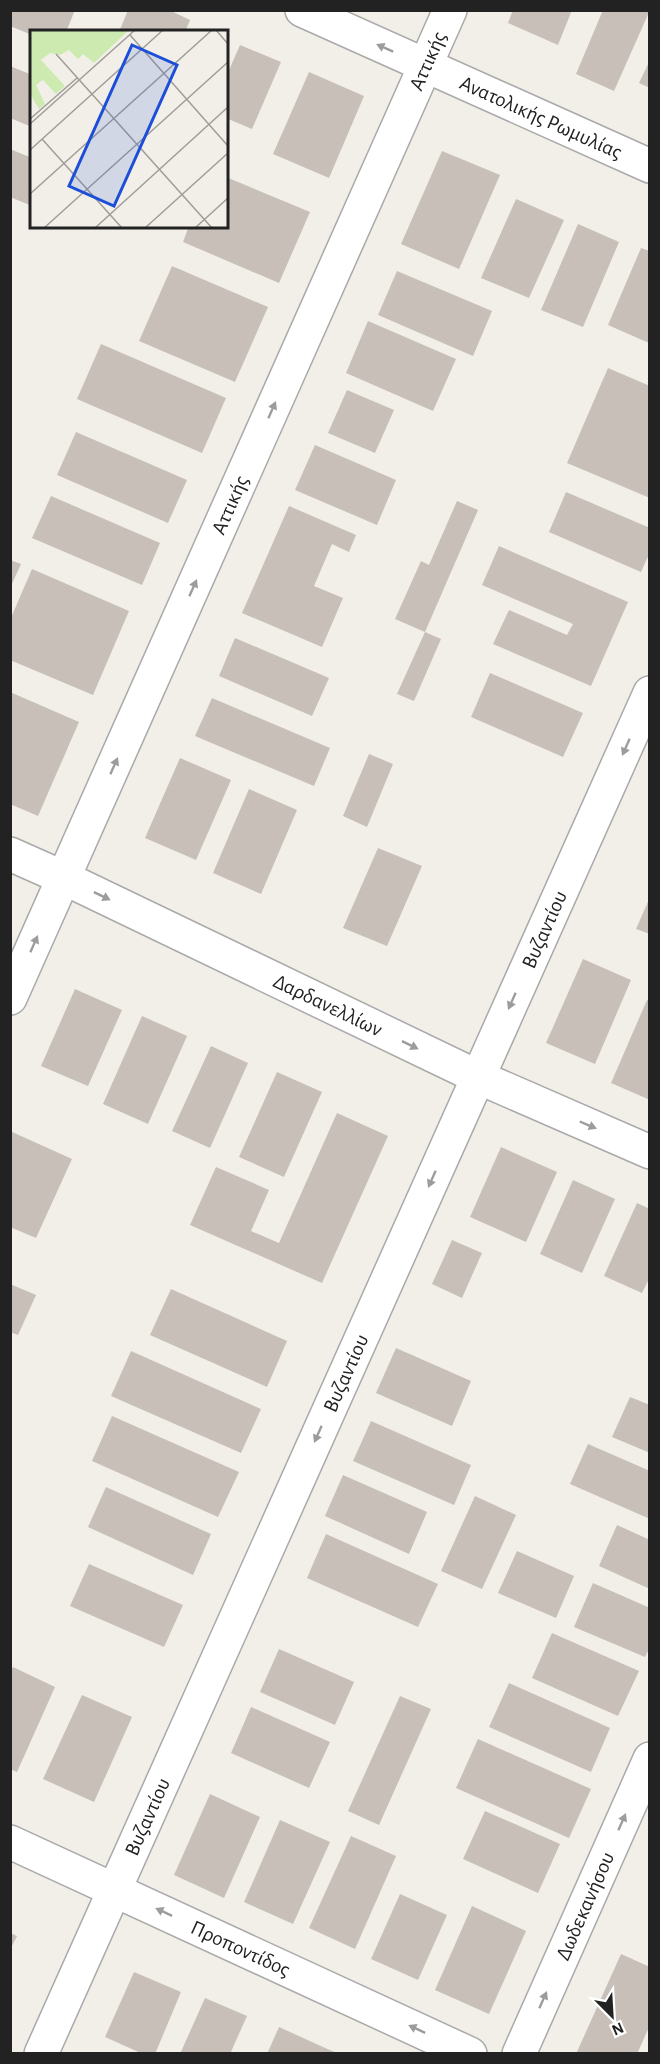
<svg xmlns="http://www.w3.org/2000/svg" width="660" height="2064" viewBox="0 0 660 2064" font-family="'Alegreya Sans',sans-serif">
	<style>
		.building { fill: #c7bfb8 }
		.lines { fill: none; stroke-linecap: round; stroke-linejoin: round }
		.minor-casing { stroke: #a9a9a9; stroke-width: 36 }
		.minor { stroke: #fff; stroke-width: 33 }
		.oneway { fill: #9c9c9c }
		.labels { text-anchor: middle; stroke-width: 5; stroke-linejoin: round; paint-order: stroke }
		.street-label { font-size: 21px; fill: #222; stroke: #fff }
		.inset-road { fill: none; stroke: #9f9d99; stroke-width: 1.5 }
		.view { fill: #1d4ed8; fill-opacity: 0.15; stroke: #1d4ed8; stroke-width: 3 }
		.inset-edge { fill: none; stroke: #222; stroke-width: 3 }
	</style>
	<rect width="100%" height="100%" fill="#f2efe9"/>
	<!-- building -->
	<g class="building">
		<polygon points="12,10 75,10 66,32 32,32 32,35 10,26"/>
		<polygon points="128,10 169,10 190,20 185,32 119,32"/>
		<polygon points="513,10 572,10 558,45 508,23"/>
		<polygon points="603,10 650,10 614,91 576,74"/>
		<polygon points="240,45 281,62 252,129 226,118 226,77"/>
		<polygon points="650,60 650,88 639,83"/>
		<polygon points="10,66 32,75 32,127 10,118"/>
		<polygon points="309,72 364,96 329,178 273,154"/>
		<polygon points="10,149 32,158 32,206 10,197"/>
		<polygon points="442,151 500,175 459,269 401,244"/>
		<polygon points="226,177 310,212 279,283 183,242 189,226 226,226"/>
		<polygon points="516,199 564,220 529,298 481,278"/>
		<polygon points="578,224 619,242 583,327 541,310"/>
		<polygon points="641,248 650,251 649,343 608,325"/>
		<polygon points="172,266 268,307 235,382 139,341"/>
		<polygon points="397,271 492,311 473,356 378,315"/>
		<polygon points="368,321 456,359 433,411 346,373"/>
		<polygon points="101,344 226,398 202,453 77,399"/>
		<polygon points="608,368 650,386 650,498 567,463"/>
		<polygon points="347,390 394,410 375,453 328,433"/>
		<polygon points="76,432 187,480 168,523 57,475"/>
		<polygon points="315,445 396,480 377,525 295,490"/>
		<polygon points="566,492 650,528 650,552 641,572 549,532"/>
		<polygon points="51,496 160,543 142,585 32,538"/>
		<polygon points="457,501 478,510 425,632 395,619 421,561 429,565"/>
		<polygon points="289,506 356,535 349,552 332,544 314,586 343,598 322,647 242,613"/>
		<polygon points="499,546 628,602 591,686 493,644 509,610 567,635 573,624 482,585"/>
		<polygon points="10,560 21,564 10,588"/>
		<polygon points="32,569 129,611 93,695 10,660 10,620"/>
		<polygon points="425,632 441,639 414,701 397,694"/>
		<polygon points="235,638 329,678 312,716 219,676"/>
		<polygon points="490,673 583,713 563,757 471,717"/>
		<polygon points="10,692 79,722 38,816 10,804"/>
		<polygon points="212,698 330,748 314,786 195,736"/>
		<polygon points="369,754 393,764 367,827 343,816"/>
		<polygon points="180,758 231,780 196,860 145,838"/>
		<polygon points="249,789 297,810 261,894 213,873"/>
		<polygon points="378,848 422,866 387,946 343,928"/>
		<polygon points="650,897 650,934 636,929"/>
		<polygon points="583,959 631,980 595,1064 546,1043"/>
		<polygon points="75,989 122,1010 88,1086 41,1066"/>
		<polygon points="647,1000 650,1001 650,1100 611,1083"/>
		<polygon points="142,1016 187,1036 148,1124 103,1104"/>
		<polygon points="211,1046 248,1063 210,1148 172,1131"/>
		<polygon points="277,1072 322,1092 284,1177 239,1157"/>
		<polygon points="337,1113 388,1136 322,1283 190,1225 216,1167 269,1190 251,1231 279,1243"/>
		<polygon points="10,1131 72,1159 36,1238 10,1227"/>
		<polygon points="501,1147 557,1172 526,1242 470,1217"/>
		<polygon points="573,1180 615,1199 582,1273 540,1254"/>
		<polygon points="637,1203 650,1209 650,1277 642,1293 604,1276"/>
		<polygon points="452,1240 482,1253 462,1298 432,1284"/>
		<polygon points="10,1284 36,1295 18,1335 10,1332"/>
		<polygon points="171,1289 287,1341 267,1387 150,1335"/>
		<polygon points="396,1348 471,1381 452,1426 376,1393"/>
		<polygon points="131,1351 261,1409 241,1453 111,1396"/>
		<polygon points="630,1397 650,1405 650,1453 612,1437"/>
		<polygon points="112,1416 239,1472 218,1517 92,1461"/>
		<polygon points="371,1421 471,1465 454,1505 353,1461"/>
		<polygon points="588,1444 650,1471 650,1519 570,1484"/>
		<polygon points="343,1475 427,1512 409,1554 325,1516"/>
		<polygon points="106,1487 211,1534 193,1575 88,1527"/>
		<polygon points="475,1496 516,1515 482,1589 441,1571"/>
		<polygon points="617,1525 650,1540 650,1589 599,1566"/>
		<polygon points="326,1534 438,1584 418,1627 307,1578"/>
		<polygon points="517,1551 574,1576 556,1618 498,1593"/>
		<polygon points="89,1564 183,1605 164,1647 70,1606"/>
		<polygon points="593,1583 650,1608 650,1647 645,1657 574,1627"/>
		<polygon points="552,1633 639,1671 618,1716 532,1678"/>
		<polygon points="279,1649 354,1682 335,1725 260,1692"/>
		<polygon points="13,1667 55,1687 17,1772 10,1769 10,1673"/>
		<polygon points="509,1683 610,1728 591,1772 489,1727"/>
		<polygon points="82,1695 132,1717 94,1802 43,1779"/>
		<polygon points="400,1696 431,1709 379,1825 348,1811"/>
		<polygon points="251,1707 330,1742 309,1788 231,1753"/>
		<polygon points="478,1739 591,1789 569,1838 456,1788"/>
		<polygon points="210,1794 260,1817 224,1898 174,1875"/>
		<polygon points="485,1811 560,1844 538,1893 463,1859"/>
		<polygon points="280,1820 330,1842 293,1924 244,1902"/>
		<polygon points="351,1836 396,1856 355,1949 309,1928"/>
		<polygon points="400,1894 447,1915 418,1980 371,1959"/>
		<polygon points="472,1906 526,1931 489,2014 435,1990"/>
		<polygon points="10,1933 17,1936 10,1950"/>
		<polygon points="621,1954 650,1967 650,2025 637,2054 576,2054"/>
		<polygon points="134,1972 181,1992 155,2054 143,2054 105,2037"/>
		<polygon points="205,1998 247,2016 230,2054 180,2054"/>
		<polygon points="279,2027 323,2047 339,2054 267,2054"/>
	</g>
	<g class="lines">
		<defs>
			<g id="minor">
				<path id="s1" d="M302,10L650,166"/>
				<path id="s2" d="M10,854L64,878L478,1077L650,1152"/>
				<path id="s3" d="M10,998L450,10"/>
				<path id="s4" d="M10,1842L470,2054"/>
				<path id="s5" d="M41,2054L650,693"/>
				<path id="s6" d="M519,2054L650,1759"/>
			</g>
		</defs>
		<!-- minor casing -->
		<use href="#minor" class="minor-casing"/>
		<!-- minor -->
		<use href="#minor" class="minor"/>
	</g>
	<!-- one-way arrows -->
	<defs><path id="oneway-solid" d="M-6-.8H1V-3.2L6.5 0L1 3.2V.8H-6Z" transform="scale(1.5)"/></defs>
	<g class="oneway">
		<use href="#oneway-solid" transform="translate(385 48) rotate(-156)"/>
		<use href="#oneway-solid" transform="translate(272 410) rotate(-66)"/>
		<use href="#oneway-solid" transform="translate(193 588) rotate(-66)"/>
		<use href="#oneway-solid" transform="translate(626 747) rotate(114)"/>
		<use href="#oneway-solid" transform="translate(114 766) rotate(-66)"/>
		<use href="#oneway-solid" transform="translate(102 896) rotate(26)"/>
		<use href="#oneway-solid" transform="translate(34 944) rotate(-66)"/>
		<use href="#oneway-solid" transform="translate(512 1001) rotate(114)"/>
		<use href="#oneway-solid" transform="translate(410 1045) rotate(26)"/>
		<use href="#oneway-solid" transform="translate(588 1125) rotate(23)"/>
		<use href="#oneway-solid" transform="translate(432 1179) rotate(114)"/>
		<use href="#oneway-solid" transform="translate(318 1434) rotate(114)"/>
		<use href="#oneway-solid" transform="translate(622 1822) rotate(-66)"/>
		<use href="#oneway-solid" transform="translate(164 1912) rotate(-155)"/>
		<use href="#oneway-solid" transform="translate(543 2000) rotate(-66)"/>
		<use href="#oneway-solid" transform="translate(417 2029) rotate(-155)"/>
	</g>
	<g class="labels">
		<!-- street labels -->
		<g class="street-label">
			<text dy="7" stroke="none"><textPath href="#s3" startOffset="1026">Αττικής</textPath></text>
			<text dy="7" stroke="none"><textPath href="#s1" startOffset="262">Ανατολικής Ρωμυλίας</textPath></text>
			<text dy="7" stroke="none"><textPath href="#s3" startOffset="540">Αττικής</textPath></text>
			<text dy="7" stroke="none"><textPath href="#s5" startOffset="1232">Βυζαντίου</textPath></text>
			<text dy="7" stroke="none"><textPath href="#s2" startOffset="352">Δαρδανελλίων</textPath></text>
			<text dy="7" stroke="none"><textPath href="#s5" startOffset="746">Βυζαντίου</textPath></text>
			<text dy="7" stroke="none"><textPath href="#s5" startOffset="260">Βυζαντίου</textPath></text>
			<text dy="7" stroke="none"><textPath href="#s6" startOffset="162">Δωδεκανήσου</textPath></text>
			<text dy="7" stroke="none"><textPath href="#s4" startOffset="254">Προποντίδος</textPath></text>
		</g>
	</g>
	<!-- overview -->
	<g transform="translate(30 30)">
		<rect width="198" height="198" fill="#f2efe9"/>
		<path d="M0,0H99L64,33L53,24L48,29L39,20L30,25L20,23L11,30L35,56L26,64L13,50L6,55L15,74L9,79L0,64Z" fill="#cdebb0"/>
		<path class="inset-road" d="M186,0L198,14M100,5L198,116M26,24L182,198M0,89L47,48M0,94L105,0M12,109L92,198M0,120L133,0M0,164L182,0M14,198L198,32M65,198L198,77M115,198L198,123M165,198L198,168"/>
		<path class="view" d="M102,15L147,35L84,176L39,156Z"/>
		<rect width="198" height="198" class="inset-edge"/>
	</g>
	<!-- border -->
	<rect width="660" height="2064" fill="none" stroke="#222222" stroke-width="24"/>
	<!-- north arrow -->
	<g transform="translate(612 2016) rotate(156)" stroke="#ffffff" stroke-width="4.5" paint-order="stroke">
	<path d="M0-4.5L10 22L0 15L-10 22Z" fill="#222222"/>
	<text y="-9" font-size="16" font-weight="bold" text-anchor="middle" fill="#222222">N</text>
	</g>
</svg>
